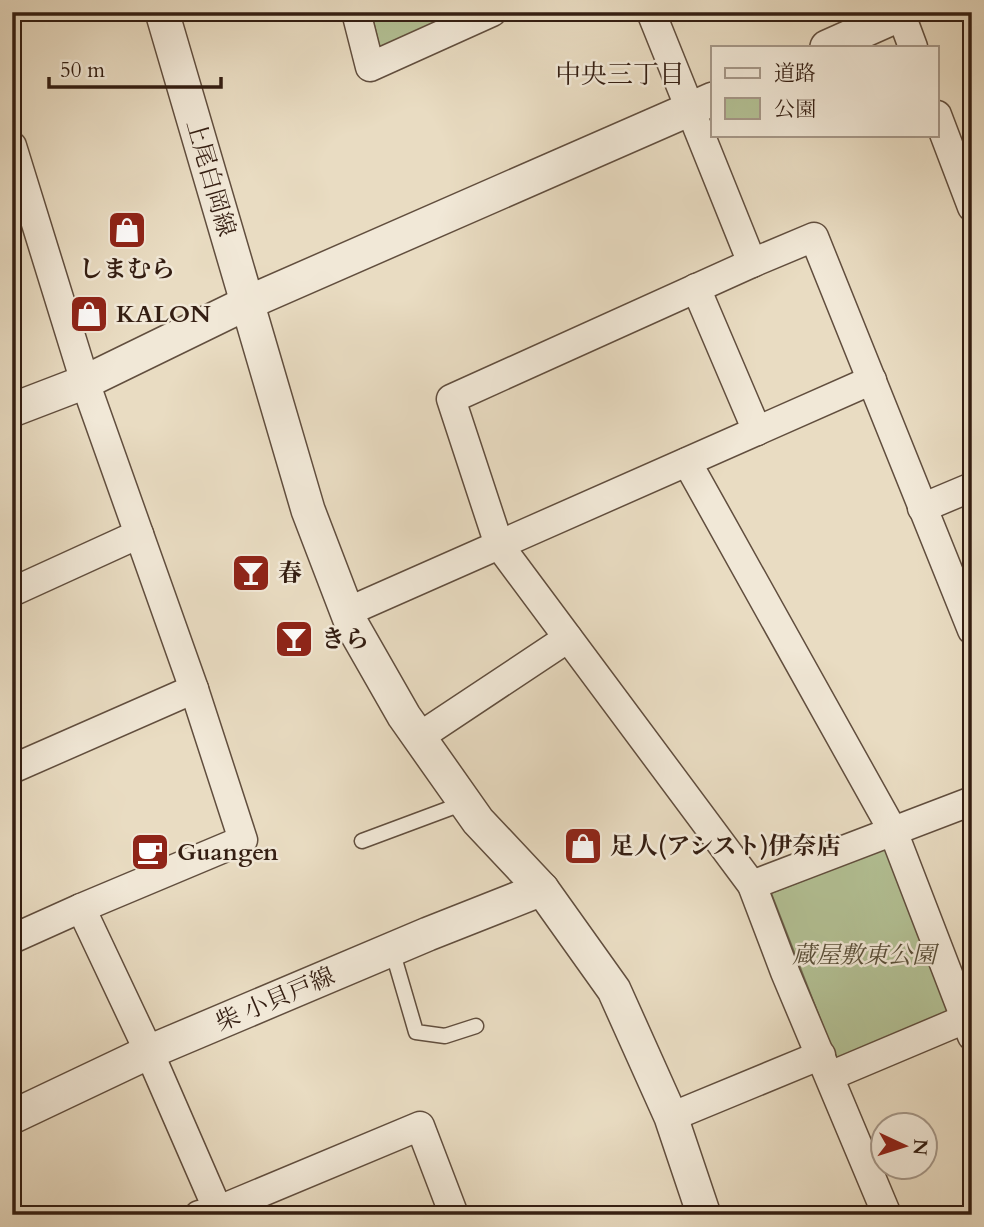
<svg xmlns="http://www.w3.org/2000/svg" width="984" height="1227" viewBox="0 0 984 1227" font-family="Cardo,'Noto Serif JP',serif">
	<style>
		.green { fill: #b3c195; stroke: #747054; stroke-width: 2 }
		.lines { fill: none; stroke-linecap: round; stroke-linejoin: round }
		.service-casing { stroke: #614e3e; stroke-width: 17 }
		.minor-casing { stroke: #614e3e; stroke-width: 31 }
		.tertiary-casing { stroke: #614e3e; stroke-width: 36 }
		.service { stroke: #f1e8d7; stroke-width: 14 }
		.minor { stroke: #f1e8d7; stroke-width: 28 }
		.tertiary { stroke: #f1e8d7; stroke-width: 33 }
		.labels { text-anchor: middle; stroke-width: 5; stroke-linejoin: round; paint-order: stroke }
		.street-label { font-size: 24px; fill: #341e12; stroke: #f1e8d7 }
		.poi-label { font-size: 24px; font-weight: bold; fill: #341e12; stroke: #f1e8d7; text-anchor: start }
		.park-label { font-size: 24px; font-style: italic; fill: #5a4f39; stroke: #f1e8d7 }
		.neighbourhood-label { font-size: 26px; fill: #341e12; stroke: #f1e8d7 }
	</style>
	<rect width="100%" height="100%" fill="#e9dcc2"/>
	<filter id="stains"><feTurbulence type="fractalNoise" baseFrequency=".00286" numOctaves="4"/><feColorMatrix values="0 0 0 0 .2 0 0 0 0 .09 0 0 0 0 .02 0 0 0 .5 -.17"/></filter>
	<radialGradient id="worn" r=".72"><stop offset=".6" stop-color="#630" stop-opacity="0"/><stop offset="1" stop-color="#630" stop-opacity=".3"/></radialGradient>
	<!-- green -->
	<g class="green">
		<polygon points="371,12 470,12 381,54"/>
		<polygon points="891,846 958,1017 838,1065 771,893"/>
	</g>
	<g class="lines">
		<defs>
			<g id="service">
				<polyline points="362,841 464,803"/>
				<polyline points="392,950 416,1032 445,1036 476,1026"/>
			</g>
			<g id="minor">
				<polyline points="356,12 370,67 492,12"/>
				<polyline points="651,12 752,263"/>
				<polyline points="900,12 913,47"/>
				<polyline points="937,115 972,207"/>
				<polyline points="12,146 85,382 194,689 243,840 81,908 12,939"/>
				<polyline points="696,288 757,431"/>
				<polyline points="687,462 893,831 972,1036"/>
				<polyline points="922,508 972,487"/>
				<polyline points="12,592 139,534"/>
				<polyline points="347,612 872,380"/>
				<polyline points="419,737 568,638"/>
				<polyline points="12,769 194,689"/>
				<polyline points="752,885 972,801"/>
				<polyline points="81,908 149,1052 220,1215"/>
				<polyline points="830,1076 965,1019"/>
				<polyline points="671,1117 821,1055"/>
				<polyline points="199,1215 219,1210 420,1126 454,1215"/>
				<polyline points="887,1215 785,972 752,885 499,545 451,399 752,263 814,237 972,630"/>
			</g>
			<g id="tertiary">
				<polyline points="162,12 308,510 352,625 404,716 478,821 542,889 614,990 671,1117 704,1215"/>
				<polyline points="827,47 901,14"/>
				<polyline points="12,410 85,382 247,303 713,99"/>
				<polyline points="12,1117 149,1052 428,934 542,889"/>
			</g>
		</defs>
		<!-- service casing -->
		<use href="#service" class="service-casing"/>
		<!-- minor casing -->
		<use href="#minor" class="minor-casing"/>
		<!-- tertiary casing -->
		<use href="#tertiary" class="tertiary-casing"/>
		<!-- service -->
		<use href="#service" class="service"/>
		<!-- minor -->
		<use href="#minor" class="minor"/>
		<!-- tertiary -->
		<use href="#tertiary" class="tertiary"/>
	</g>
	<!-- icons -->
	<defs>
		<symbol id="shop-square" viewBox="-11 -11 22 22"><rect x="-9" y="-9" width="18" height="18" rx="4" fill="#8f2418" stroke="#f1e8d7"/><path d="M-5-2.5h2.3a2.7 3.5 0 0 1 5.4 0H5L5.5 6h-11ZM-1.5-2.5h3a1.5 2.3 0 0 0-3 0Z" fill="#fff"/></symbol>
		<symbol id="bar-square" viewBox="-11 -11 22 22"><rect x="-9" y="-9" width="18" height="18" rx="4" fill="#8f2418" stroke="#f1e8d7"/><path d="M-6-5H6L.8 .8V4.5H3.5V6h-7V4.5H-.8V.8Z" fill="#fff"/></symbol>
		<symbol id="cafe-square" viewBox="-11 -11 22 22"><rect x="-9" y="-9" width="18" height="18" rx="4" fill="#8f2418" stroke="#f1e8d7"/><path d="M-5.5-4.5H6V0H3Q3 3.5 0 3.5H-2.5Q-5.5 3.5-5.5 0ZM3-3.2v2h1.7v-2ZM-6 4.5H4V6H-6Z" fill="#fff"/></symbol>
	</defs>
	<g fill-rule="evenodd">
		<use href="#shop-square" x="105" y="208" width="44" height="44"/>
		<use href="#shop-square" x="67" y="292" width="44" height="44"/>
		<use href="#bar-square" x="229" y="551" width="44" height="44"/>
		<use href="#bar-square" x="272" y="617" width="44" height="44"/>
		<use href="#shop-square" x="561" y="824" width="44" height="44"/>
		<use href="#cafe-square" x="128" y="830" width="44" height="44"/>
	</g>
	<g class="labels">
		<!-- street labels -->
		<g class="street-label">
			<text transform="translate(211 178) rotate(74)" y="8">上尾白岡線</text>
			<text transform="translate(275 999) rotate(-23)" y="8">柴 小貝戸線</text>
		</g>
		<!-- poi labels -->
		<g class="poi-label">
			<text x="127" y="277" text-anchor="middle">しまむら</text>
			<text x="116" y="322">KALON</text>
			<text x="278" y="581">春</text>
			<text x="321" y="647">きら</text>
			<text x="610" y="854">足人(アシスト)伊奈店</text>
			<text x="177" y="860">Guangen</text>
		</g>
		<!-- park labels -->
		<g class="park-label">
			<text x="864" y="963">蔵屋敷東公園</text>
		</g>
		<!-- neighbourhood labels -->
		<g class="neighbourhood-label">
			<text x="620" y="83">中央三丁目</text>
		</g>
	</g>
	<!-- margin -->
	<rect width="984" height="1227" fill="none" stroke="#e9dcc2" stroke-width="42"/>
	<rect x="14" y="14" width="956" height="1199" fill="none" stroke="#341e12" stroke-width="3.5"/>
	<rect x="21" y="21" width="942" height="1185" fill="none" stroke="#341e12" stroke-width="2"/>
	<!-- legend -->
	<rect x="711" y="46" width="228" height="91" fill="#f1e8d7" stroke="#a59788" stroke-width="2"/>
	<rect x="725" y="68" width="35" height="10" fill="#f1e8d7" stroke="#a59788" stroke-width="2"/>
	<text x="774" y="80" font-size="21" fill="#341e12">道路</text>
	<rect x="725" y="98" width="35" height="21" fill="#b3c195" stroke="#a59788" stroke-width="2"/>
	<text x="774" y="116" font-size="21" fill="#341e12">公園</text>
	<!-- north arrow -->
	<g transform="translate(904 1146) rotate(94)"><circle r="33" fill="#f1e8d7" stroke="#a59788" stroke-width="2"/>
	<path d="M0-5L12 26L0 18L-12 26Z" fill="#8f2418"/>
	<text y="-10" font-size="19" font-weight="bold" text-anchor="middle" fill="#341e12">N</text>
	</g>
	<!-- scale -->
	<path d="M49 77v10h172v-10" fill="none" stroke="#341e12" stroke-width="3.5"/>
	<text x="60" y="77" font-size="21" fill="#341e12" stroke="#f1e8d7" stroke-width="5" paint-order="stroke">50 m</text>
	<rect width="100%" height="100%" filter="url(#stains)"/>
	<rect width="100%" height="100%" fill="url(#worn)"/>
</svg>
